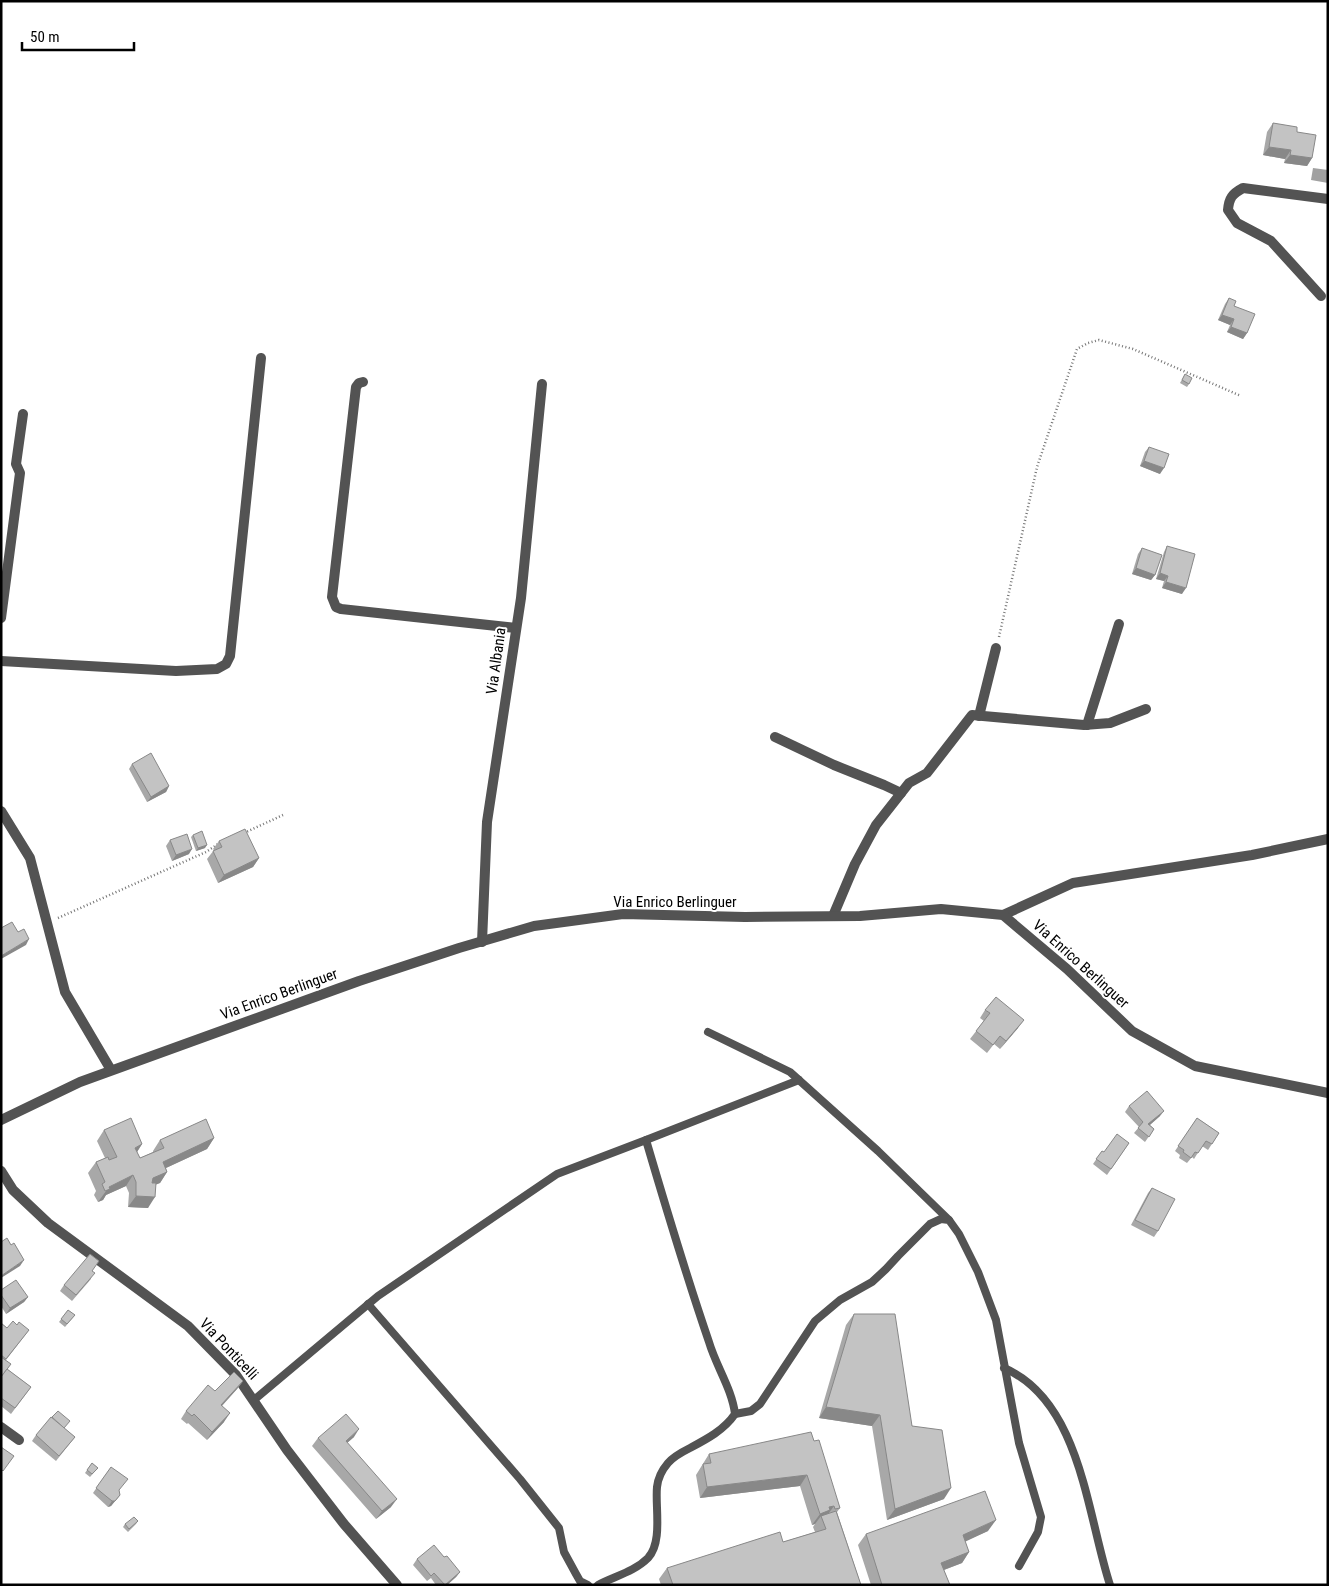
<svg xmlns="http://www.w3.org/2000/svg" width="1329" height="1586" viewBox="0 0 1329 1586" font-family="'Roboto Condensed',sans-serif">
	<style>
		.water { fill: #a1a1a1 }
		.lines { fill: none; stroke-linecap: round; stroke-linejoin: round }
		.path { stroke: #757575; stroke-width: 2.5; stroke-dasharray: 1 2.5; stroke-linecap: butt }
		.service { stroke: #535353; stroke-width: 8 }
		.minor { stroke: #535353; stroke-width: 10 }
		.wall { fill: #a8a8a8 }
		.shaded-wall { fill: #888 }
		.building { fill: #c3c3c3; stroke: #888 }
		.labels { text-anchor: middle; stroke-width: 4; stroke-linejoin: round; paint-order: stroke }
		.street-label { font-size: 15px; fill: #000; stroke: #fff }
	</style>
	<rect width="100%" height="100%" fill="#fff"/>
	<!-- water -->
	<polygon class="water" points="1313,168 1328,170 1328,183 1311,180"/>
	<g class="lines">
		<!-- path -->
		<g class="path">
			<polyline points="999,637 1037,467 1077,349 1088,343 1099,340 1133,349 1241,396"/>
			<polyline points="244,833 283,815"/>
			<polyline points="58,918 206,852 218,844"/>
		</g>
		<!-- service -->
		<g class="service">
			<polyline points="708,1032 790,1072 878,1151 949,1220"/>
			<polyline points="646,1140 799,1080"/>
			<polyline points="368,1304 520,1479 559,1528 564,1552 576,1574 580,1581 588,1585"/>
			<path d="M1004,1368C1081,1401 1087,1515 1110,1585"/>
			<path d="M254,1400L378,1296L557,1174L646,1140C666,1208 686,1275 709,1342C716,1366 732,1389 735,1414C724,1430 707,1439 690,1448C682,1452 674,1456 668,1463C662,1470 658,1478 657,1487C655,1507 663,1542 648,1558C634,1572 615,1576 598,1585"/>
			<polyline points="735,1414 751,1411 760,1404 815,1321 840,1300 872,1282 886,1269 898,1256 930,1224 941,1219 949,1220 959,1234 978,1272 996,1320 1019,1443 1041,1517 1038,1532 1019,1566"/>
		</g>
		<!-- minor -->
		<g class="minor">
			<path d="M1321,296L1271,241L1237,223L1228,210C1229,198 1232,194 1243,188L1328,199"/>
			<polyline points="363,382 359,383 356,387 332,597 336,607 341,609 516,628"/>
			<polyline points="1,618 20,473 16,464 23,414"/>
			<polyline points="1,661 176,671 217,669 226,664 230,656 261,358"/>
			<polyline points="979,716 996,648"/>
			<polyline points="1087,725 1119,624"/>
			<polyline points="775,737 834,765 884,785 901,793"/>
			<polyline points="1,811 30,858 65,992 111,1070"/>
			<polyline points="1003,915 1073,883 1252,855 1328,839"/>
			<polyline points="833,916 855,864 876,825 909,783 927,773 972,715 1084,725 1110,723 1146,709"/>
			<polyline points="482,942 487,822 521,598 542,384"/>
			<polyline points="1,1120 80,1082 359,981 459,948 534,926 623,914 745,917 860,916 941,909 1003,915 1067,969 1132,1031 1195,1066 1328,1093"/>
			<polyline points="1,1171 13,1190 48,1223 188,1326 236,1375 287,1450 344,1524 397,1585"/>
			<polyline points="1,1427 19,1440"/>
		</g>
	</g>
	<!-- wall -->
	<g class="wall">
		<polygon points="1273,123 1297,132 1312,158 1307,166 1284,163 1285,159 1263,155 1267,132"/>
		<polygon points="1229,298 1234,306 1247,333 1243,339 1227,332 1230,325 1218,320 1225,304"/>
		<polygon points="1185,374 1189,384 1187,387 1180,383"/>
		<polygon points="1149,447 1160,474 1140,466 1145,452"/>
		<polygon points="1167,546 1182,594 1162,588 1164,581 1156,579 1164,552"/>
		<polygon points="1142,548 1155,575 1151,580 1132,574 1138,554"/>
		<polygon points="132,764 169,786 166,792 147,802 129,769"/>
		<polygon points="193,835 205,848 196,851 191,837"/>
		<polygon points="170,840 189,854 172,861 166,846"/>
		<polygon points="219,841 259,858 253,867 218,883 207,859 214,850 213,849"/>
		<polygon points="985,1010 1018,1028 1000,1049 994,1044 987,1053 970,1039 984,1021 980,1018"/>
		<polygon points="1129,1106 1160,1116 1150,1125 1154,1129 1145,1142 1134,1133 1139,1127 1125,1112"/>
		<polygon points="1197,1118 1219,1133 1208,1150 1202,1146 1194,1159 1192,1157 1187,1163 1179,1158 1180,1155 1175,1151"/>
		<polygon points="104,1130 142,1144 137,1152 140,1158 153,1152 153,1151 160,1140 214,1138 207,1149 166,1168 167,1172 160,1183 156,1184 148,1208 128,1207 129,1193 126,1186 106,1195 103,1200 98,1202 94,1195 96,1191 88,1173 96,1162 105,1158 97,1141"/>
		<polygon points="1129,1143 1107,1175 1093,1164 1102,1151 1104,1152"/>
		<polygon points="1152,1188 1158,1231 1154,1237 1131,1225 1148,1193"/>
		<polygon points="92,1271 91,1279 72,1301 60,1291 64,1285"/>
		<polygon points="1,1290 28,1297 24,1302 6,1314 1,1306"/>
		<polygon points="68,1310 75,1315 65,1327 59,1322"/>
		<polygon points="854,1314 912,1426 944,1499 887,1520 872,1426 819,1418 846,1325"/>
		<polygon points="1,1323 7,1328 17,1325 29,1330 6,1360 7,1369 31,1387 11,1414 1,1406"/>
		<polygon points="243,1381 237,1389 222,1406 224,1422 207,1440 188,1423 187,1424 181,1419 186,1411 215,1391"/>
		<polygon points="64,1428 75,1437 56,1461 32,1441 36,1435"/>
		<polygon points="354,1437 347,1443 391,1507 376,1519 312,1446 318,1438"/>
		<polygon points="814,1441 840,1508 837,1512 861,1585 661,1585 659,1579 667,1568 783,1542 815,1532 813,1527 815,1524 812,1525 800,1486 700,1498 696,1475 709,1454"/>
		<polygon points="92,1463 98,1468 90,1477 85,1473"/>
		<polygon points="111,1467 120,1495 111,1506 108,1507 93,1493"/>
		<polygon points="138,1521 136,1524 128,1532 123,1527 125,1524"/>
		<polygon points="988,1531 965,1541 969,1552 962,1563 944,1570 950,1585 871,1585 858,1545 866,1534"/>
		<polygon points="444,1557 460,1572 456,1577 447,1585 436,1585 431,1578 427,1581 413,1565 417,1559"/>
	</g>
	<!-- shaded-wall -->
	<g class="shaded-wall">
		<polygon points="1269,147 1291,150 1285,159 1263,155"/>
		<polygon points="1290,155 1312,158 1307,166 1284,163"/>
		<polygon points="1222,315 1234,319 1230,325 1218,320"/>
		<polygon points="1231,327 1247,333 1243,339 1227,332"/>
		<polygon points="1144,461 1164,468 1160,474 1140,466"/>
		<polygon points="1136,568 1155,575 1151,580 1132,574"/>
		<polygon points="1160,573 1168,576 1164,581 1156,579"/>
		<polygon points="1166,582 1186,588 1182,594 1162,588"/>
		<polygon points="169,786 166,792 147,802 151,797"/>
		<polygon points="207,845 205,848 196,851 198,848"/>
		<polygon points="192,849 189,854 172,861 176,855"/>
		<polygon points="259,858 253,867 218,883 224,875"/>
		<polygon points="29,939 26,945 1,959 1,956"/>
		<polygon points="1024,1020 1018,1028 1000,1049 1006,1041"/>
		<polygon points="1164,1111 1160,1116 1145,1129 1148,1124"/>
		<polygon points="214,1138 207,1149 155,1173 163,1162"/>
		<polygon points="142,1144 135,1155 135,1148"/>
		<polygon points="167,1172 160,1183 145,1189 153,1178"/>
		<polygon points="133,1175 126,1186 106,1195 103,1200 98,1202 109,1187"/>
		<polygon points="136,1196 155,1197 148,1208 128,1207"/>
		<polygon points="24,1260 20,1266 1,1278 1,1276"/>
		<polygon points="28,1297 24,1302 6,1314 10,1308"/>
		<polygon points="243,1381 237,1389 215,1413 221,1405"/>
		<polygon points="826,1407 880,1415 872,1426 819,1418"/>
		<polygon points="230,1413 224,1422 207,1440 212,1432"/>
		<polygon points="359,1429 354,1437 340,1449 346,1441"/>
		<polygon points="807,1475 800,1486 700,1498 707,1487"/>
		<polygon points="951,1488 944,1499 887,1520 895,1509"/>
		<polygon points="120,1495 111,1506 108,1507 112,1501"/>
		<polygon points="397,1499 391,1507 376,1519 382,1511"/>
		<polygon points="834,1506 823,1521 821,1516 815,1524 812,1525 820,1514 829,1507"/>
		<polygon points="996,1520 988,1531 956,1546 963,1535"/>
		<polygon points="969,1552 962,1563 933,1574 941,1563"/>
		<polygon points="460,1572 456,1577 447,1585 445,1585"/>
	</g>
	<!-- building -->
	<g class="building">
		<polygon points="1273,123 1297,127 1297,132 1316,135 1312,158 1290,155 1291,150 1269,147"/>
		<polygon points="1229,298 1236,301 1234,306 1255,314 1247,333 1231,327 1234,319 1222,315"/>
		<polygon points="1185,374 1192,378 1189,384 1182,380"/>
		<polygon points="1149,447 1169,454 1164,468 1144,461"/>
		<polygon points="1167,546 1195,554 1186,588 1166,582 1168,576 1160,573"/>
		<polygon points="1142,548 1162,555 1155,575 1136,568"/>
		<polygon points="151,753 169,786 151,797 132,764"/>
		<polygon points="245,829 259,858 224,875 213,851 222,847 219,841"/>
		<polygon points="202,831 207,845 198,848 193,835"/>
		<polygon points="187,834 192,849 176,855 170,840"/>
		<polygon points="12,922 18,932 24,929 29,939 1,956 1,928"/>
		<polygon points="996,997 1024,1020 1006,1041 1000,1036 993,1045 976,1031 990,1013 985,1010"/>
		<polygon points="1147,1091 1164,1111 1148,1124 1154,1129 1149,1137 1138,1128 1143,1122 1129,1106"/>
		<polygon points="131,1118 142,1144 135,1148 140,1158 164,1148 160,1140 206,1119 214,1138 163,1162 167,1172 153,1178 152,1183 156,1183 155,1197 136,1196 136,1182 133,1175 109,1187 110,1189 105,1191 102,1184 105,1182 96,1162 108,1157 109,1160 117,1157 104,1130"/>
		<polygon points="1197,1118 1219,1133 1212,1144 1206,1141 1198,1153 1195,1152 1191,1158 1183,1152 1184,1150 1178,1146"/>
		<polygon points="1117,1134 1129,1143 1111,1169 1096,1159 1102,1151 1104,1152"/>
		<polygon points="1152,1188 1175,1199 1158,1231 1135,1220"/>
		<polygon points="7,1238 11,1245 14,1243 24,1260 1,1276 1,1242"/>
		<polygon points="90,1254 99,1261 92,1271 95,1273 76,1295 64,1285"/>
		<polygon points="16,1280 28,1297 10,1308 1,1295 1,1290"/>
		<polygon points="68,1310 75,1315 67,1324 61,1319"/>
		<polygon points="854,1314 895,1314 912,1426 942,1430 951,1488 895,1509 880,1415 826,1407"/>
		<polygon points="13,1321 17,1325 19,1322 29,1330 6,1359 1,1355 1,1323 7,1328"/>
		<polygon points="1,1357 11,1364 1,1377"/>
		<polygon points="7,1369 31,1387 15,1408 1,1398 1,1377"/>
		<polygon points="234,1372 243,1381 221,1405 230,1413 212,1432 194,1414 192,1416 186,1411 208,1385 215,1391"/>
		<polygon points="58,1411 70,1421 64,1428 52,1417"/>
		<polygon points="346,1414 359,1429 346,1441 397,1499 382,1511 318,1438"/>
		<polygon points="51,1417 75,1437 59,1456 36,1435"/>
		<polygon points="811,1432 814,1441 819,1440 840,1508 835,1509 834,1506 829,1507 830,1510 820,1514 807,1475 707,1487 703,1464 711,1463 709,1454"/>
		<polygon points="1,1447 14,1456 3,1471 1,1469"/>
		<polygon points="92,1463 98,1468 92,1474 87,1470"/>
		<polygon points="111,1467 128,1479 119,1490 120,1495 115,1501 112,1501 96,1488"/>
		<polygon points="985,1491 996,1520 963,1535 969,1552 941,1563 950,1585 882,1585 866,1534"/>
		<polygon points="836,1511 861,1585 673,1585 667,1568 780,1532 783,1542 826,1529 821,1516"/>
		<polygon points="134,1517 138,1521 129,1529 125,1524"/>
		<polygon points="434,1545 444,1557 447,1556 460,1572 445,1585 434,1573 431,1576 417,1559"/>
	</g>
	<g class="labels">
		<!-- street labels -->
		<g class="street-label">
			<text transform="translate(496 661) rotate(-82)" y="5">Via Albania</text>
			<text x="675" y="907">Via Enrico Berlinguer</text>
			<text transform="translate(1081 964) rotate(42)" y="5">Via Enrico Berlinguer</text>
			<text transform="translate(279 994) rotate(-20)" y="5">Via Enrico Berlinguer</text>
			<text transform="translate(229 1349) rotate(47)" y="5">Via Ponticelli</text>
		</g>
	</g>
	<!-- border -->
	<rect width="1329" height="1586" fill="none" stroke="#000000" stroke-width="5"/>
	<!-- scale -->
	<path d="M22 42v8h112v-8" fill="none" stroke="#000000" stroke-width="2.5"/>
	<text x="30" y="42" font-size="15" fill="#000000" stroke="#ffffff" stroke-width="4" paint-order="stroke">50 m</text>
</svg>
